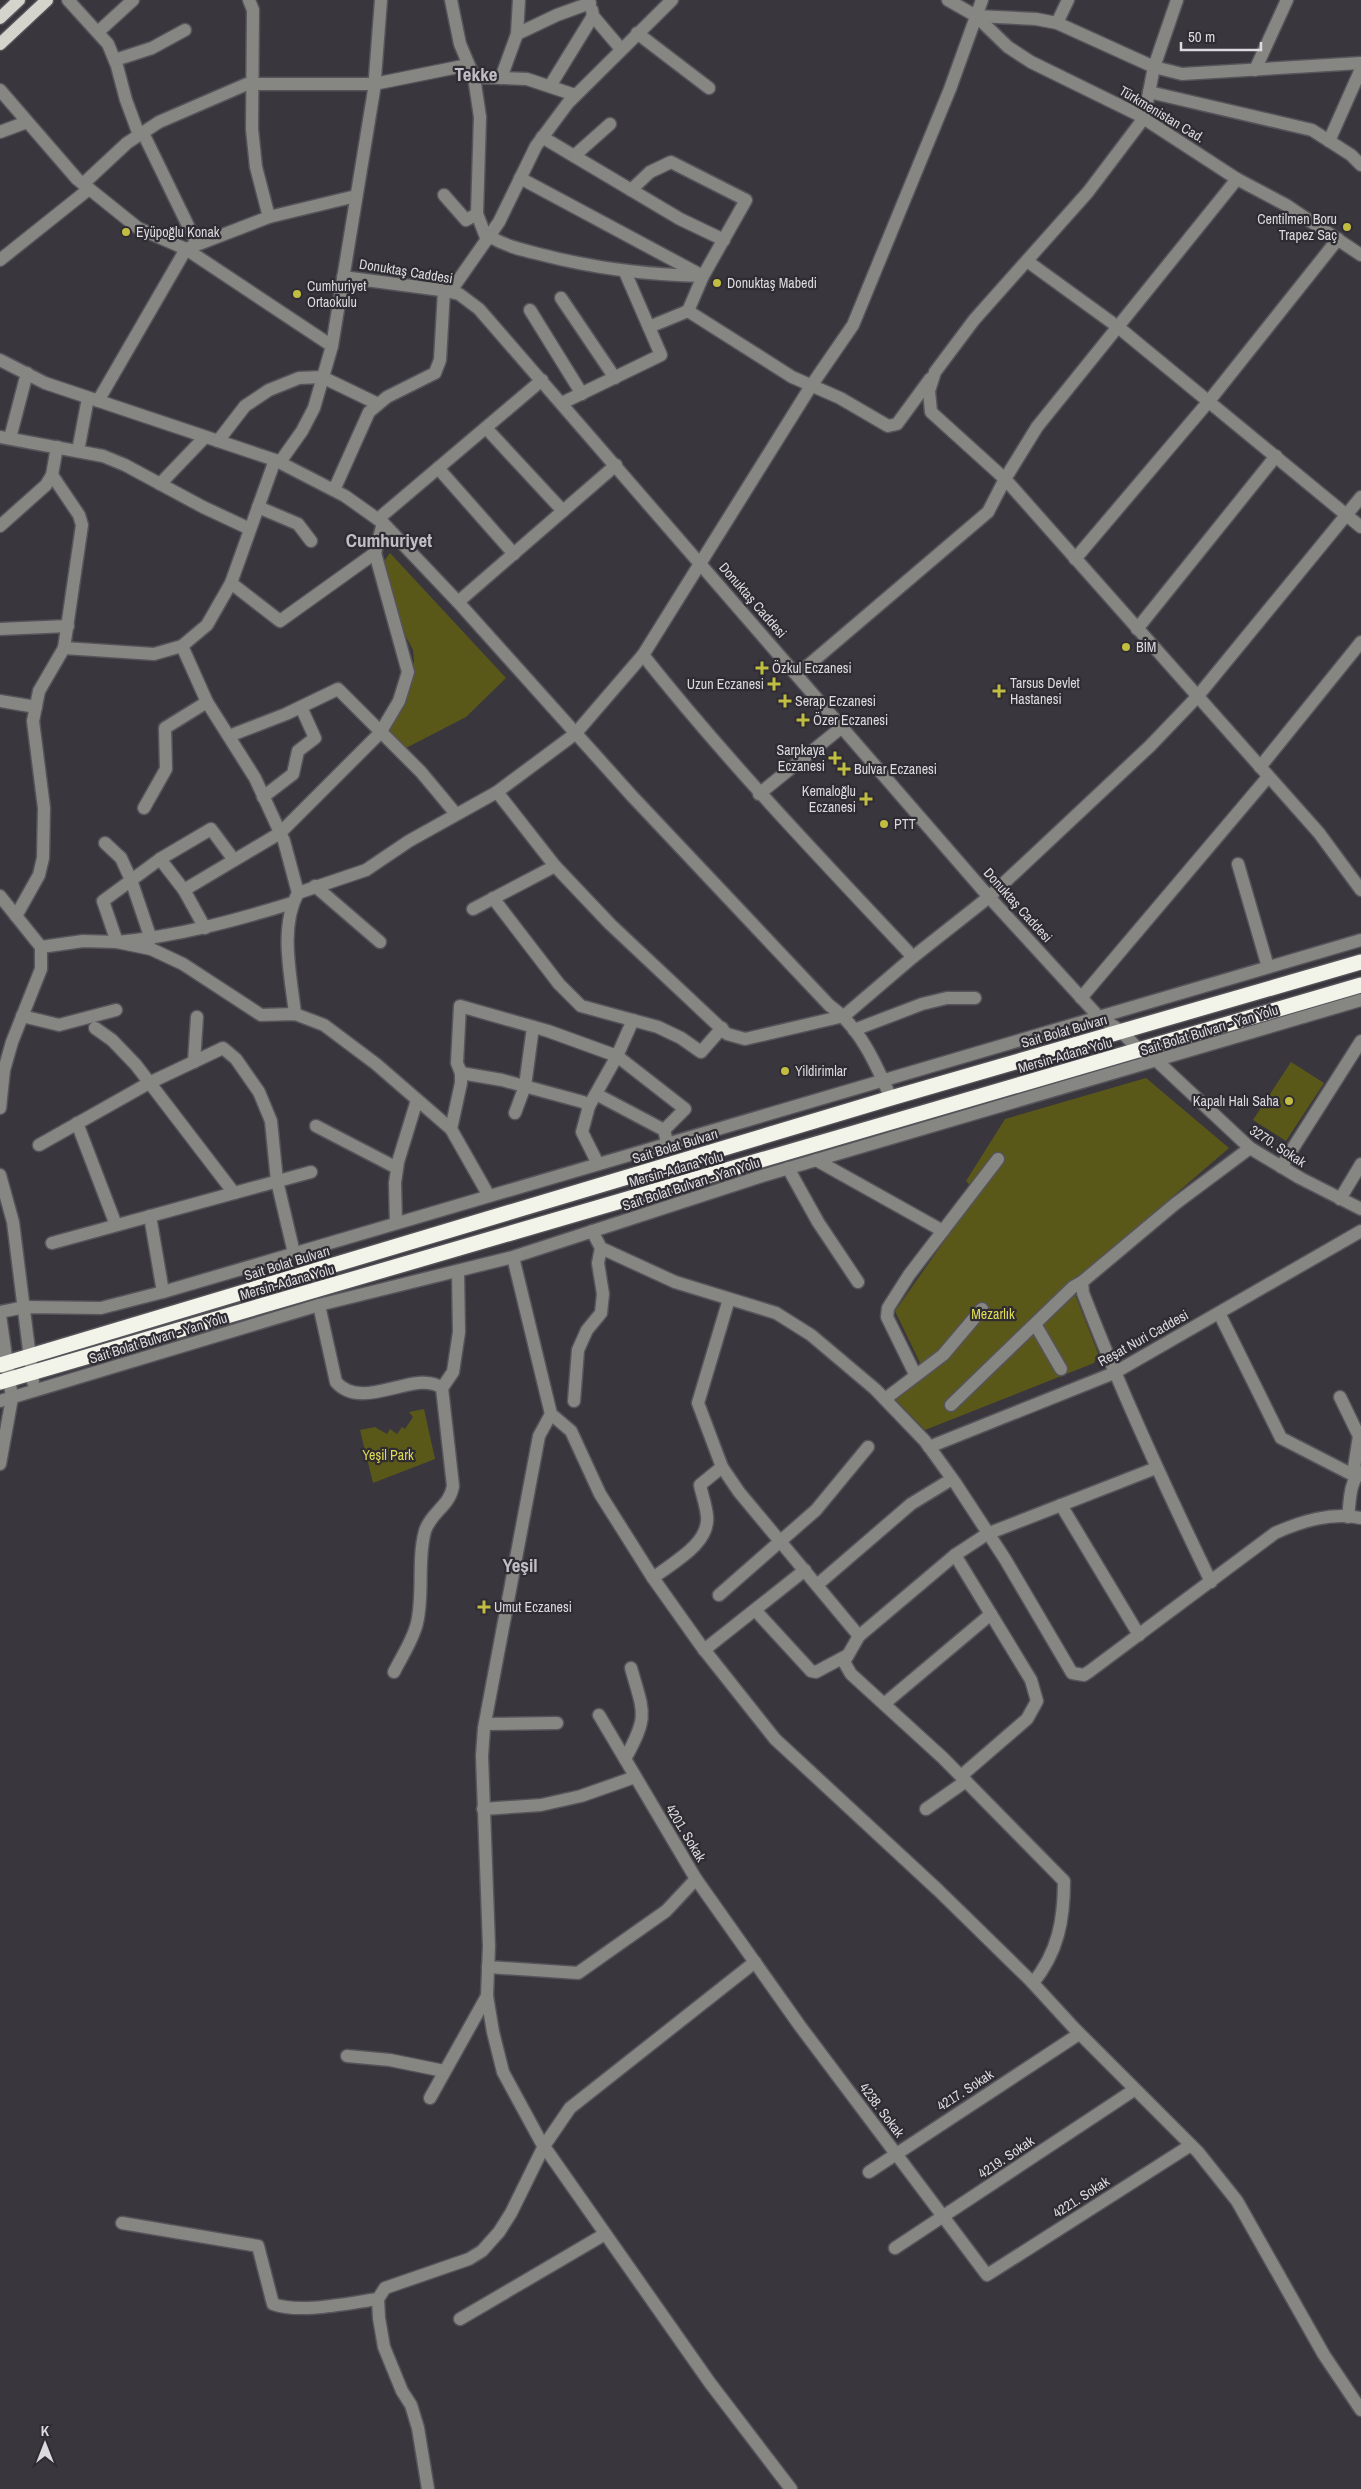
<svg xmlns="http://www.w3.org/2000/svg" width="1361" height="2489" viewBox="0 0 1361 2489" font-family="'Archivo Narrow',sans-serif">
	<style>
		.green { fill: #5a5819 }
		.lines { fill: none; stroke-linecap: round; stroke-linejoin: round }
		.minor-casing { stroke: #56545a; stroke-width: 15 }
		.major-casing { stroke: #56545a; stroke-width: 15 }
		.highway-casing { stroke: #56545a; stroke-width: 18 }
		.minor { stroke: #868682; stroke-width: 12 }
		.major { stroke: #d4d4cc; stroke-width: 12 }
		.highway { stroke: #f2f3e9; stroke-width: 15 }
		.poi-dot { fill: #c1bd40; stroke: #2f2c33; stroke-width: 2 }
		.labels { text-anchor: middle; stroke-width: 4.5; stroke-linejoin: round; paint-order: stroke }
		.street-label { font-size: 14px; fill: #dcdade; stroke: #2f2c33 }
		.poi-label { font-size: 14px; fill: #dcdade; stroke: #2f2c33; text-anchor: start }
		.park-label { font-size: 14px; fill: #e0dc52; stroke: #2f2c33 }
		.district-label { font-size: 19px; font-weight: bold; fill: #c1bec6; stroke: #2f2c33 }
	</style>
	<rect width="100%" height="100%" fill="#39363d"/>
	<!-- green -->
	<g class="green">
		<polygon points="390,553 506,678 466,717 404,749 390,735 390,730 410,684 414,661 413,650 403,631 383,570 384,561"/>
		<polygon points="1291,1062 1324,1083 1286,1141 1253,1120"/>
		<polygon points="1146,1078 1229,1148 1071,1284 1098,1353 1094,1363 925,1430 891,1395 921,1365 895,1311 978,1193 966,1181 1005,1119"/>
		<polygon points="424,1409 435,1459 373,1483 360,1430 375,1427 387,1434 390,1429 397,1434 402,1427 405,1429 413,1417 409,1412"/>
	</g>
	<g class="lines">
		<defs>
			<g id="minor">
				<polyline points="68,0 108,44 117,66 126,100 139,135"/>
				<polyline points="249,0 253,10 252,129 256,167 269,217"/>
				<polyline points="451,0 460,44 474,77 480,117 477,214 487,240"/>
				<polyline points="948,0 976,16 1008,47 1031,62 1137,114 1237,179 1286,205 1361,255"/>
				<polyline points="1177,0 1154,67 1144,118 1088,192 974,320 935,372 929,391 931,412 1005,479 1319,833 1361,890"/>
				<polyline points="592,10 593,16 621,49"/>
				<polyline points="976,16 1036,19 1057,23 1154,67 1182,74 1361,63"/>
				<polyline points="1057,23 1068,0"/>
				<polyline points="98,32 133,0"/>
				<polyline points="637,33 709,88"/>
				<polyline points="517,34 557,15 590,3"/>
				<polyline points="115,60 152,48 185,30"/>
				<polyline points="1255,70 1287,0"/>
				<polyline points="474,77 527,79 575,95"/>
				<polyline points="501,78 517,34 519,0"/>
				<polyline points="550,86 593,16"/>
				<polyline points="0,90 77,179 138,228 186,249 332,346"/>
				<polyline points="1149,92 1312,130 1351,155 1361,165"/>
				<polyline points="0,132 27,122"/>
				<polyline points="143,133 197,244"/>
				<polyline points="542,137 680,219 724,240"/>
				<polyline points="1329,141 1361,69"/>
				<polyline points="574,156 610,124"/>
				<polyline points="520,178 701,275"/>
				<polyline points="83,184 127,143 159,122 247,84 374,84 468,65"/>
				<polyline points="631,190 650,172 671,162 746,200 703,276 688,311 792,377 840,398 888,426 897,424 930,379"/>
				<polyline points="444,195 466,220 477,214"/>
				<path d="M489,236C507,247 523,250 543,255C597,269 648,275 703,276"/>
				<polyline points="0,260 89,189"/>
				<polyline points="1027,261 1118,327 1361,527"/>
				<polyline points="343,277 441,290 459,294 479,309 989,897 1098,1016 1121,1031 1139,1050 1157,1061 1250,1148 1300,1178 1361,1209"/>
				<polyline points="450,292 499,222 536,146 568,103 672,0"/>
				<polyline points="561,298 615,378"/>
				<polyline points="530,310 582,394"/>
				<polyline points="649,327 688,311"/>
				<path d="M0,360L45,383L275,460L345,496L383,523L458,602L632,796L829,1005C860,1027 876,1064 891,1098"/>
				<polyline points="98,401 186,249 269,217 356,196"/>
				<polyline points="562,403 661,355 625,272"/>
				<polyline points="486,428 563,511"/>
				<polyline points="0,437 103,456 125,465 203,507 250,529"/>
				<polyline points="10,438 27,373"/>
				<polyline points="218,441 245,406 269,390 299,378 322,377 378,404"/>
				<polyline points="78,451 88,398"/>
				<polyline points="280,462 302,431 314,408 332,346 374,90 381,0"/>
				<polyline points="438,468 514,554"/>
				<polyline points="160,484 205,437"/>
				<polyline points="334,490 369,412 387,397 435,373 440,360 444,291"/>
				<polyline points="258,507 298,524 311,541"/>
				<polyline points="378,519 542,380"/>
				<polyline points="0,526 46,485 52,475 57,447"/>
				<polyline points="1075,559 1209,401 1338,239"/>
				<polyline points="231,583 280,621 375,553 383,523"/>
				<polyline points="458,602 616,465"/>
				<polyline points="0,629 68,626"/>
				<polyline points="1137,629 1276,456"/>
				<path d="M182,646L207,702L255,778L284,841L298,893C279,928 291,976 295,1014"/>
				<polyline points="64,648 154,654 182,646 207,625 231,583 275,460"/>
				<path d="M643,655C727,761 820,858 913,957"/>
				<polyline points="798,674 988,512 1005,479 1037,427 1237,179"/>
				<polyline points="0,701 36,707"/>
				<polyline points="229,736 286,714 338,689 421,772 456,814"/>
				<polyline points="1260,767 1361,642"/>
				<polyline points="497,792 555,866 610,924 727,1034 745,1039 844,1016 913,957 989,897 1150,746 1197,697 1361,497"/>
				<polyline points="759,794 842,727"/>
				<polyline points="263,797 293,774 298,751 315,738 301,707"/>
				<polyline points="144,808 166,769 165,728 207,702"/>
				<polyline points="105,843 121,858 131,880 151,939"/>
				<polyline points="160,859 184,890 205,928"/>
				<path d="M234,860L211,829L160,859L103,901L117,942C178,936 234,921 292,903"/>
				<polyline points="1238,864 1268,967"/>
				<polyline points="315,886 380,942"/>
				<polyline points="184,890 280,833 380,733 399,701 408,672 375,553"/>
				<polyline points="298,893 366,870 409,841 497,792 575,734 643,655 811,386 853,325 950,89 982,0"/>
				<polyline points="0,896 41,947 41,969 12,1042 4,1070 0,1108"/>
				<polyline points="493,898 559,984 581,1006 658,1027 681,1038 701,1052 722,1028"/>
				<polyline points="473,909 555,866"/>
				<polyline points="16,916 39,875 43,858 44,808 33,721 39,691 64,648 82,525 79,515 52,475"/>
				<polyline points="41,947 83,941 117,942 151,949 183,964 261,1015 295,1014 324,1025 376,1064 451,1129 489,1196"/>
				<polyline points="1081,998 1268,777"/>
				<polyline points="22,1016 59,1025 116,1010"/>
				<polyline points="95,1028 112,1040 136,1065 234,1193"/>
				<polyline points="854,1030 922,1004 947,998 975,998"/>
				<polyline points="194,1062 197,1017"/>
				<polyline points="461,1073 502,1080 583,1102 589,1106 582,1132 598,1164"/>
				<polyline points="596,1094 664,1130 666,1138"/>
				<polyline points="589,1106 617,1056 633,1020"/>
				<polyline points="515,1113 525,1086 533,1027"/>
				<polyline points="77,1123 116,1225"/>
				<polyline points="316,1126 397,1168"/>
				<polyline points="451,1129 461,1083 461,1073 457,1063 460,1006 548,1031 617,1056 685,1109 664,1130"/>
				<polyline points="39,1145 149,1083 223,1048 236,1059 259,1092 271,1121 277,1181 294,1253"/>
				<polyline points="816,1160 943,1231"/>
				<polyline points="1281,1167 1361,1041"/>
				<polyline points="788,1168 818,1222 858,1282"/>
				<polyline points="0,1175 13,1222 33,1382"/>
				<polyline points="1340,1199 1361,1164"/>
				<polyline points="150,1216 163,1292"/>
				<polyline points="396,1223 395,1183 398,1162 417,1100"/>
				<path d="M592,1231L601,1248L675,1282L776,1313L811,1335L875,1389L925,1441L956,1484L1005,1559L1072,1673L1084,1675L1090,1671L1275,1533C1302,1521 1331,1512 1361,1518"/>
				<polyline points="52,1243 311,1172"/>
				<polyline points="513,1257 551,1414 571,1431 600,1494 653,1578 702,1647 775,1739 938,1890 1030,1980 1075,2029 1198,2152 1237,2201 1324,2355 1361,2410"/>
				<path d="M1082,1282L1083,1293C1121,1392 1165,1487 1211,1582"/>
				<polyline points="729,1299 698,1403 722,1467 739,1492 859,1636"/>
				<path d="M319,1305L336,1382C363,1413 416,1368 442,1388L453,1486C450,1506 431,1512 425,1531C417,1560 424,1593 417,1623C413,1640 402,1656 394,1672"/>
				<polyline points="0,1312 25,1307 101,1308 163,1292 1361,940"/>
				<polyline points="1219,1313 1281,1438 1355,1476"/>
				<polyline points="0,1315 12,1398 0,1464"/>
				<polyline points="1035,1324 1061,1369"/>
				<polyline points="915,1374 887,1317 888,1308 909,1275 998,1159"/>
				<polyline points="442,1388 453,1372 459,1332 458,1272"/>
				<polyline points="1340,1397 1359,1436 1354,1468 1355,1476"/>
				<polyline points="885,1399 943,1355 982,1309"/>
				<polyline points="0,1401 319,1305 513,1257 762,1176 1361,1000"/>
				<polyline points="574,1401 578,1350 587,1330 601,1313 603,1294 598,1263 601,1248"/>
				<polyline points="951,1405 1073,1287 1082,1282 1175,1204 1250,1148"/>
				<polyline points="551,1414 539,1436 484,1728 482,1756 489,1946 487,1996 493,2032 503,2072 541,2142 710,2383 791,2489"/>
				<polyline points="929,1447 1114,1373 1361,1231"/>
				<polyline points="1061,1505 1139,1635"/>
				<path d="M1348,1517C1350,1503 1349,1481 1361,1472"/>
				<polyline points="955,1555 1031,1680 1037,1701 1027,1719 961,1776"/>
				<path d="M653,1578C672,1563 710,1544 707,1516C706,1505 702,1495 700,1485L722,1467"/>
				<polyline points="817,1585 911,1504 952,1479"/>
				<polyline points="719,1595 816,1510 868,1447"/>
				<polyline points="755,1610 811,1671 816,1672 846,1656"/>
				<polyline points="704,1650 805,1570"/>
				<polyline points="884,1704 991,1614"/>
				<polyline points="599,1715 696,1879 800,2026 987,2275 1191,2145"/>
				<polyline points="485,1724 557,1723"/>
				<path d="M625,1759C649,1715 644,1714 631,1668"/>
				<polyline points="483,1809 541,1805 581,1796 635,1777"/>
				<polyline points="926,1809 966,1781"/>
				<polyline points="488,1967 578,1973 666,1911 696,1879"/>
				<path d="M1033,1983C1058,1952 1064,1920 1064,1881L943,1758L851,1674L844,1662L859,1636L955,1555L987,1534L1156,1468"/>
				<polyline points="347,2056 390,2060 444,2071"/>
				<polyline points="430,2098 487,1996"/>
				<polyline points="869,2172 1079,2034"/>
				<path d="M122,2223L258,2246L273,2304C301,2314 348,2303 378,2299"/>
				<polyline points="895,2248 1134,2090"/>
				<polyline points="460,2319 605,2234"/>
				<polyline points="428,2489 418,2428 411,2405 402,2391 384,2347 379,2318 378,2299 385,2288 469,2259 482,2251 499,2232 511,2213 544,2146 570,2108 755,1962"/>
			</g>
			<g id="major">
				<polyline points="0,18 19,0"/>
				<polyline points="0,44 47,0"/>
			</g>
			<g id="highway">
				<polyline points="0,1365 891,1098 1361,962"/>
				<polyline points="0,1382 1361,985"/>
			</g>
		</defs>
		<!-- minor casing -->
		<use href="#minor" class="minor-casing"/>
		<!-- major casing -->
		<use href="#major" class="major-casing"/>
		<!-- highway casing -->
		<use href="#highway" class="highway-casing"/>
		<!-- minor -->
		<use href="#minor" class="minor"/>
		<!-- major -->
		<use href="#major" class="major"/>
		<!-- highway -->
		<use href="#highway" class="highway"/>
	</g>
	<!-- markers -->
	<g class="poi-dot">
		<circle cx="1347" cy="227" r="5"/>
		<circle cx="126" cy="232" r="5"/>
		<circle cx="717" cy="283" r="5"/>
		<circle cx="297" cy="294" r="5"/>
		<circle cx="1126" cy="647" r="5"/>
		<path d="M759.5 660.5h5v5h5v5h-5v5h-5v-5h-5v-5h5z"/>
		<path d="M771.5 676.5h5v5h5v5h-5v5h-5v-5h-5v-5h5z"/>
		<path d="M996.5 683.5h5v5h5v5h-5v5h-5v-5h-5v-5h5z"/>
		<path d="M782.5 693.5h5v5h5v5h-5v5h-5v-5h-5v-5h5z"/>
		<path d="M800.5 712.5h5v5h5v5h-5v5h-5v-5h-5v-5h5z"/>
		<path d="M832.5 750.5h5v5h5v5h-5v5h-5v-5h-5v-5h5z"/>
		<path d="M841.5 761.5h5v5h5v5h-5v5h-5v-5h-5v-5h5z"/>
		<path d="M863.5 791.5h5v5h5v5h-5v5h-5v-5h-5v-5h5z"/>
		<circle cx="884" cy="824" r="5"/>
		<circle cx="785" cy="1071" r="5"/>
		<circle cx="1289" cy="1101" r="5"/>
		<path d="M481.5 1599.5h5v5h5v5h-5v5h-5v-5h-5v-5h5z"/>
	</g>
	<g class="labels">
		<!-- street labels -->
		<g class="street-label">
			<text transform="translate(1162 114) rotate(31)" y="5">Türkmenistan Cad.</text>
			<text transform="translate(406 271) rotate(9)" y="5">Donuktaş Caddesi</text>
			<text transform="translate(753 600) rotate(49)" y="5">Donuktaş Caddesi</text>
			<text transform="translate(1018 905) rotate(48)" y="5">Donuktaş Caddesi</text>
			<text transform="translate(1209 1030) rotate(-17)" y="5">Sait Bolat Bulvarı - Yan Yolu</text>
			<text transform="translate(1064 1031) rotate(-16)" y="5">Sait Bolat Bulvarı</text>
			<text transform="translate(1065 1055) rotate(-16)" y="5">Mersin-Adana Yolu</text>
			<text transform="translate(675 1146) rotate(-17)" y="5">Sait Bolat Bulvarı</text>
			<text transform="translate(1278 1146) rotate(33)" y="5">3270. Sokak</text>
			<text transform="translate(676 1169) rotate(-16)" y="5">Mersin-Adana Yolu</text>
			<text transform="translate(691 1184) rotate(-18)" y="5">Sait Bolat Bulvarı - Yan Yolu</text>
			<text transform="translate(287 1263) rotate(-17)" y="5">Sait Bolat Bulvarı</text>
			<text transform="translate(287 1282) rotate(-16)" y="5">Mersin-Adana Yolu</text>
			<text transform="translate(158 1338) rotate(-17)" y="5">Sait Bolat Bulvarı - Yan Yolu</text>
			<text transform="translate(1143 1338) rotate(-29)" y="5">Reşat Nuri Caddesi</text>
			<text transform="translate(686 1833) rotate(59)" y="5">4201. Sokak</text>
			<text transform="translate(965 2090) rotate(-33)" y="5">4217. Sokak</text>
			<text transform="translate(882 2110) rotate(53)" y="5">4238. Sokak</text>
			<text transform="translate(1006 2157) rotate(-34)" y="5">4219. Sokak</text>
			<text transform="translate(1081 2197) rotate(-33)" y="5">4221. Sokak</text>
		</g>
		<!-- poi labels -->
		<g class="poi-label">
			<text x="1337" y="224" text-anchor="end">Centilmen Boru<tspan x="1337" dy="16">Trapez Saç</tspan></text>
			<text x="136" y="237">Eyüpoğlu Konak</text>
			<text x="727" y="288">Donuktaş Mabedi</text>
			<text x="307" y="291">Cumhuriyet<tspan x="307" dy="16">Ortaokulu</tspan></text>
			<text x="1136" y="652">BİM</text>
			<text x="772" y="673">Özkul Eczanesi</text>
			<text x="1010" y="688">Tarsus Devlet<tspan x="1010" dy="16">Hastanesi</tspan></text>
			<text x="764" y="689" text-anchor="end">Uzun Eczanesi</text>
			<text x="795" y="706">Serap Eczanesi</text>
			<text x="813" y="725">Özer Eczanesi</text>
			<text x="825" y="755" text-anchor="end">Sarpkaya<tspan x="825" dy="16">Eczanesi</tspan></text>
			<text x="854" y="774">Bulvar Eczanesi</text>
			<text x="856" y="796" text-anchor="end">Kemaloğlu<tspan x="856" dy="16">Eczanesi</tspan></text>
			<text x="894" y="829">PTT</text>
			<text x="795" y="1076">Yildirimlar</text>
			<text x="1279" y="1106" text-anchor="end">Kapalı Halı Saha</text>
			<text x="494" y="1612">Umut Eczanesi</text>
		</g>
		<!-- park labels -->
		<g class="park-label">
			<text x="993" y="1319">Mezarlık</text>
			<text x="388" y="1460">Yeşil Park</text>
		</g>
		<!-- district labels -->
		<g class="district-label">
			<text x="476" y="81">Tekke</text>
			<text x="389" y="547">Cumhuriyet</text>
			<text x="520" y="1572">Yeşil</text>
		</g>
	</g>
	<!-- north arrow -->
	<g transform="translate(45 2444)" stroke="#2f2c33" stroke-width="4" paint-order="stroke">
	<path d="M0-4L9 19L0 12L-9 19Z" fill="#dcdade"/>
	<text y="-8" font-size="14" font-weight="bold" text-anchor="middle" fill="#dcdade">K</text>
	</g>
	<!-- scale -->
	<path d="M1181 42v8h80v-8" fill="none" stroke="#dcdade" stroke-width="2.5"/>
	<text x="1188" y="42" font-size="15" fill="#dcdade" stroke="#2f2c33" stroke-width="4" paint-order="stroke">50 m</text>
</svg>
